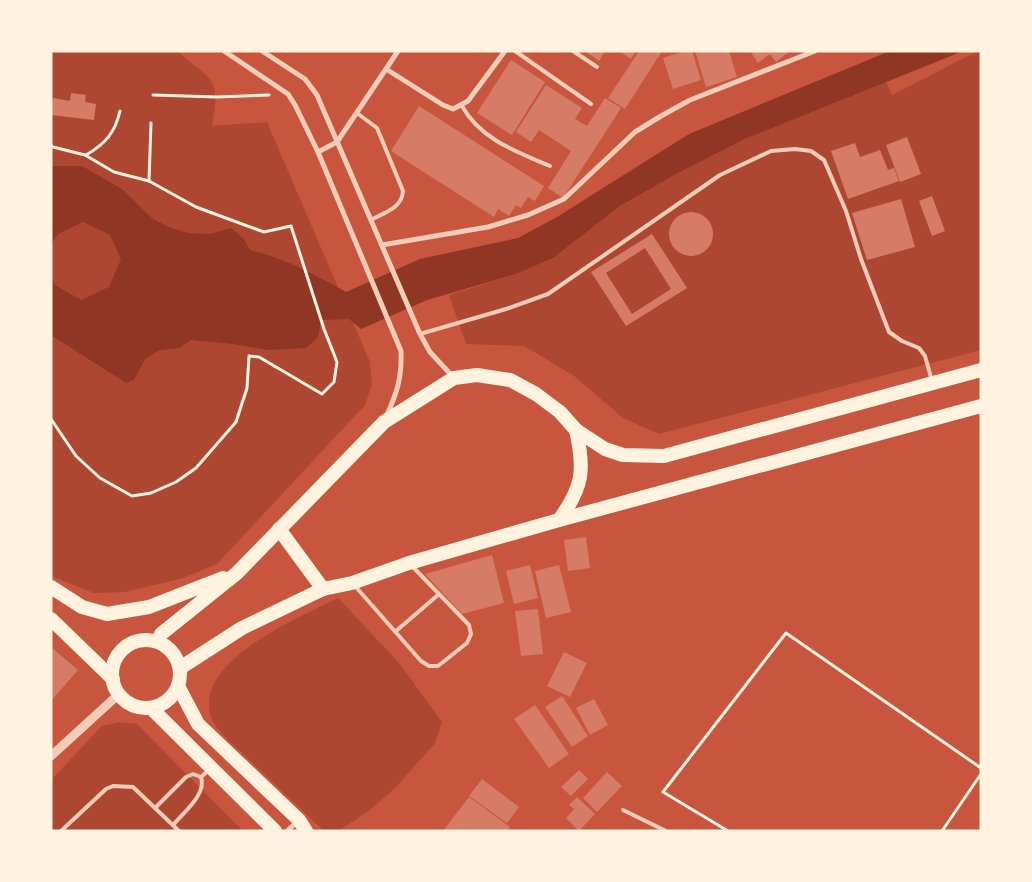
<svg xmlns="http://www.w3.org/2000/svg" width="1032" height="882" viewBox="0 0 1032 882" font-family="'Golos Text',sans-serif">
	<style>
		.green { fill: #ae4732 }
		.water { fill: #8f3625 }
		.building { fill: #d67c66; fill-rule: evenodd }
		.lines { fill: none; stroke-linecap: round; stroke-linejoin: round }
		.path { stroke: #fff3e0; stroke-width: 3 }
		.service { stroke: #f1ccb7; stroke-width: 4 }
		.minor { stroke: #f1ccb7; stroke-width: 5 }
		.tertiary { stroke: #f1ccb7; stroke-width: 9 }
		.trunk { stroke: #fff3e0; stroke-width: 14 }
	</style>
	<rect width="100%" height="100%" fill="#c8553d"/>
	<!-- green -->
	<g class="green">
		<path d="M51,51H177C213,82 221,76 212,126L267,122L370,362L372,384L365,405L217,564L183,578L125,592L94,593L51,576Z"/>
		<polygon points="978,51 981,51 981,350 659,434 623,418 573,375 524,346 466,344 449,295 516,274 553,258 620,206 676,174 745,139 886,82 892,95"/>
		<path d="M338,598L400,664L442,722L435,743L396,787L370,810L339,831H324L221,733C217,728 211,720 210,713C198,659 300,617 338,598Z"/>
		<polygon points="119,722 137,724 243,831 51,831 51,780 102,726"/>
	</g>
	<!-- water -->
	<path class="water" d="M890,51H963L745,139L676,174L620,206L553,258L516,274L427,300L361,329L349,319L321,320L318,337L306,348L268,350L233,344L191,340L180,348L160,350L145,359L134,380L126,383L51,335V277L55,285L81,300L109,287L121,259L110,235L83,222L58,234L51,245V166H82L122,189L153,219L171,228L188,233L210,234L231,228L244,239L250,250C284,258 316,275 346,292L420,259L518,238L557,217L689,134Z"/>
	<!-- building -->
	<g class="building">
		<polygon points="585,51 605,51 599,61"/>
		<polygon points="619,51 636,51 631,59"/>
		<polygon points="639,51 662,51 625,109 608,98"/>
		<polygon points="684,51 692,51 701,80 673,89 663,58"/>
		<polygon points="695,51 729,51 737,77 706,87"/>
		<polygon points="750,51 790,51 776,62 770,54 758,63"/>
		<polygon points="511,60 545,82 512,135 477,113"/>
		<polygon points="546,85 582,108 575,119 587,126 605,98 621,108 563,198 548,188 571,151 539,130 531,142 516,132"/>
		<polygon points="71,93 86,95 85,102 96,104 94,120 51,115 53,98 70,101"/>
		<polygon points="419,106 544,186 535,201 528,197 521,208 516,205 509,216 498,209 494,217 391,151"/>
		<polygon points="907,137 921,174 900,182 886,145"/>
		<polygon points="855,143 860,157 880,150 888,170 894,168 899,181 848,199 831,151"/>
		<polygon points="932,196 945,231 932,236 919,201"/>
		<polygon points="901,199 915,247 867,260 852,213"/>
		<circle cx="691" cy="234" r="22"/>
		<path d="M652,234L687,288L626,326L591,272ZM645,248L671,289L632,314L606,273Z"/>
		<polygon points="586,537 590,568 568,571 564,540"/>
		<polygon points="492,555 504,603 462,614 425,574"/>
		<polygon points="530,565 538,598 514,604 506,571"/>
		<polygon points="559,565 571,612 546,618 535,571"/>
		<polygon points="538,609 543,654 521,656 515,611"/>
		<polygon points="51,647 78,670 52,700 51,699"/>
		<polygon points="564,652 587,663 570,697 547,686"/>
		<polygon points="562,696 588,736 572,747 545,707"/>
		<polygon points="594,699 608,725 590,735 576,708"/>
		<polygon points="535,705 569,754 549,768 514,719"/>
		<polygon points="579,770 588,779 571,796 561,787"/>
		<polygon points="607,772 622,786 597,812 583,798"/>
		<polygon points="482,779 519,807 507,823 469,796"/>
		<polygon points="469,797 510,827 507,831 443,831"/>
		<polygon points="577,797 595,814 579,831 566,818 574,809 569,805"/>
	</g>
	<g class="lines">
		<!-- path -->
		<g class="path">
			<polyline points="153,95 217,97 269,95"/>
			<polyline points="51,145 53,147 85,155 114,172 149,181 196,207 264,232 291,226 324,329 337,362 334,382 322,394 259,357 249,356 247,388 236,422 196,468 176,482 151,493 132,496 100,478 76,456 51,419"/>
			<path d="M86,155C105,144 115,133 120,111"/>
			<polyline points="149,181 151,123"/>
			<polyline points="728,831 663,792 786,633 981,768"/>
			<polyline points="942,831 981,774"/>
		</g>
		<!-- service -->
		<g class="service">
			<polyline points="515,51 591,104"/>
			<polyline points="573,51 597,67"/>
			<path d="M462,106C480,139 517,152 550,166"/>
			<path d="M357,113L377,128L403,191C402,208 385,212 371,220"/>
			<polyline points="420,334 506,309 548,294 720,175 771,151 795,149 811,151 824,160 846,211 861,259 889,332 902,341 919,348 925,356 932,381"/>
			<polyline points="355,586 421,661 429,666 438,666 467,643 471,634 469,625 412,566"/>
			<polyline points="396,631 438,595"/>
			<polyline points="156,807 186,777 193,774 201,777"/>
			<polyline points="623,810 666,831"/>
			<path d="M174,824C184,812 207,794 201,777L209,770"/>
			<polyline points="61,831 106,789 113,786 133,787 179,831"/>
		</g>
		<!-- minor -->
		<g class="minor">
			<path d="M224,51L288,94L295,105L318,152L401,351C402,378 397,393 386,417"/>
			<polyline points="262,51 305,79 317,95 420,334 430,352 454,378"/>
			<polyline points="386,69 443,105 453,109 468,101 505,51"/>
			<polyline points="318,152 337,142 398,51"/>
			<polyline points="382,245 488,227 528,215 564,199 635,132 661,116 690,100 815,51"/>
			<polyline points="287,831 299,820"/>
		</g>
		<!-- tertiary -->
		<polyline class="tertiary" points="51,756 119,694"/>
		<!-- trunk -->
		<g class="trunk">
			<path d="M559,520C583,487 585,470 576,430"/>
			<polyline points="279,529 323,589"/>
			<polyline points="51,587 82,607 107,614 149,607 223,578"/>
			<polyline points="51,619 113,679"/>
			<polyline points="161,634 237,573 384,422 454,378 477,375 510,380 536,394 560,412 576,430 605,449 623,455 664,456 981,370"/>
			<circle cx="146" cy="674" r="34"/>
			<polyline points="180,668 242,628 323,589 352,583 409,563 559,520 981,406"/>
			<polyline points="178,686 198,724 299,820 306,831"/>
			<polyline points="151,708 275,831"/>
		</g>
	</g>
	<!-- border -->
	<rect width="1032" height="882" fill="none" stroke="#fff3e0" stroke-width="105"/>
</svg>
